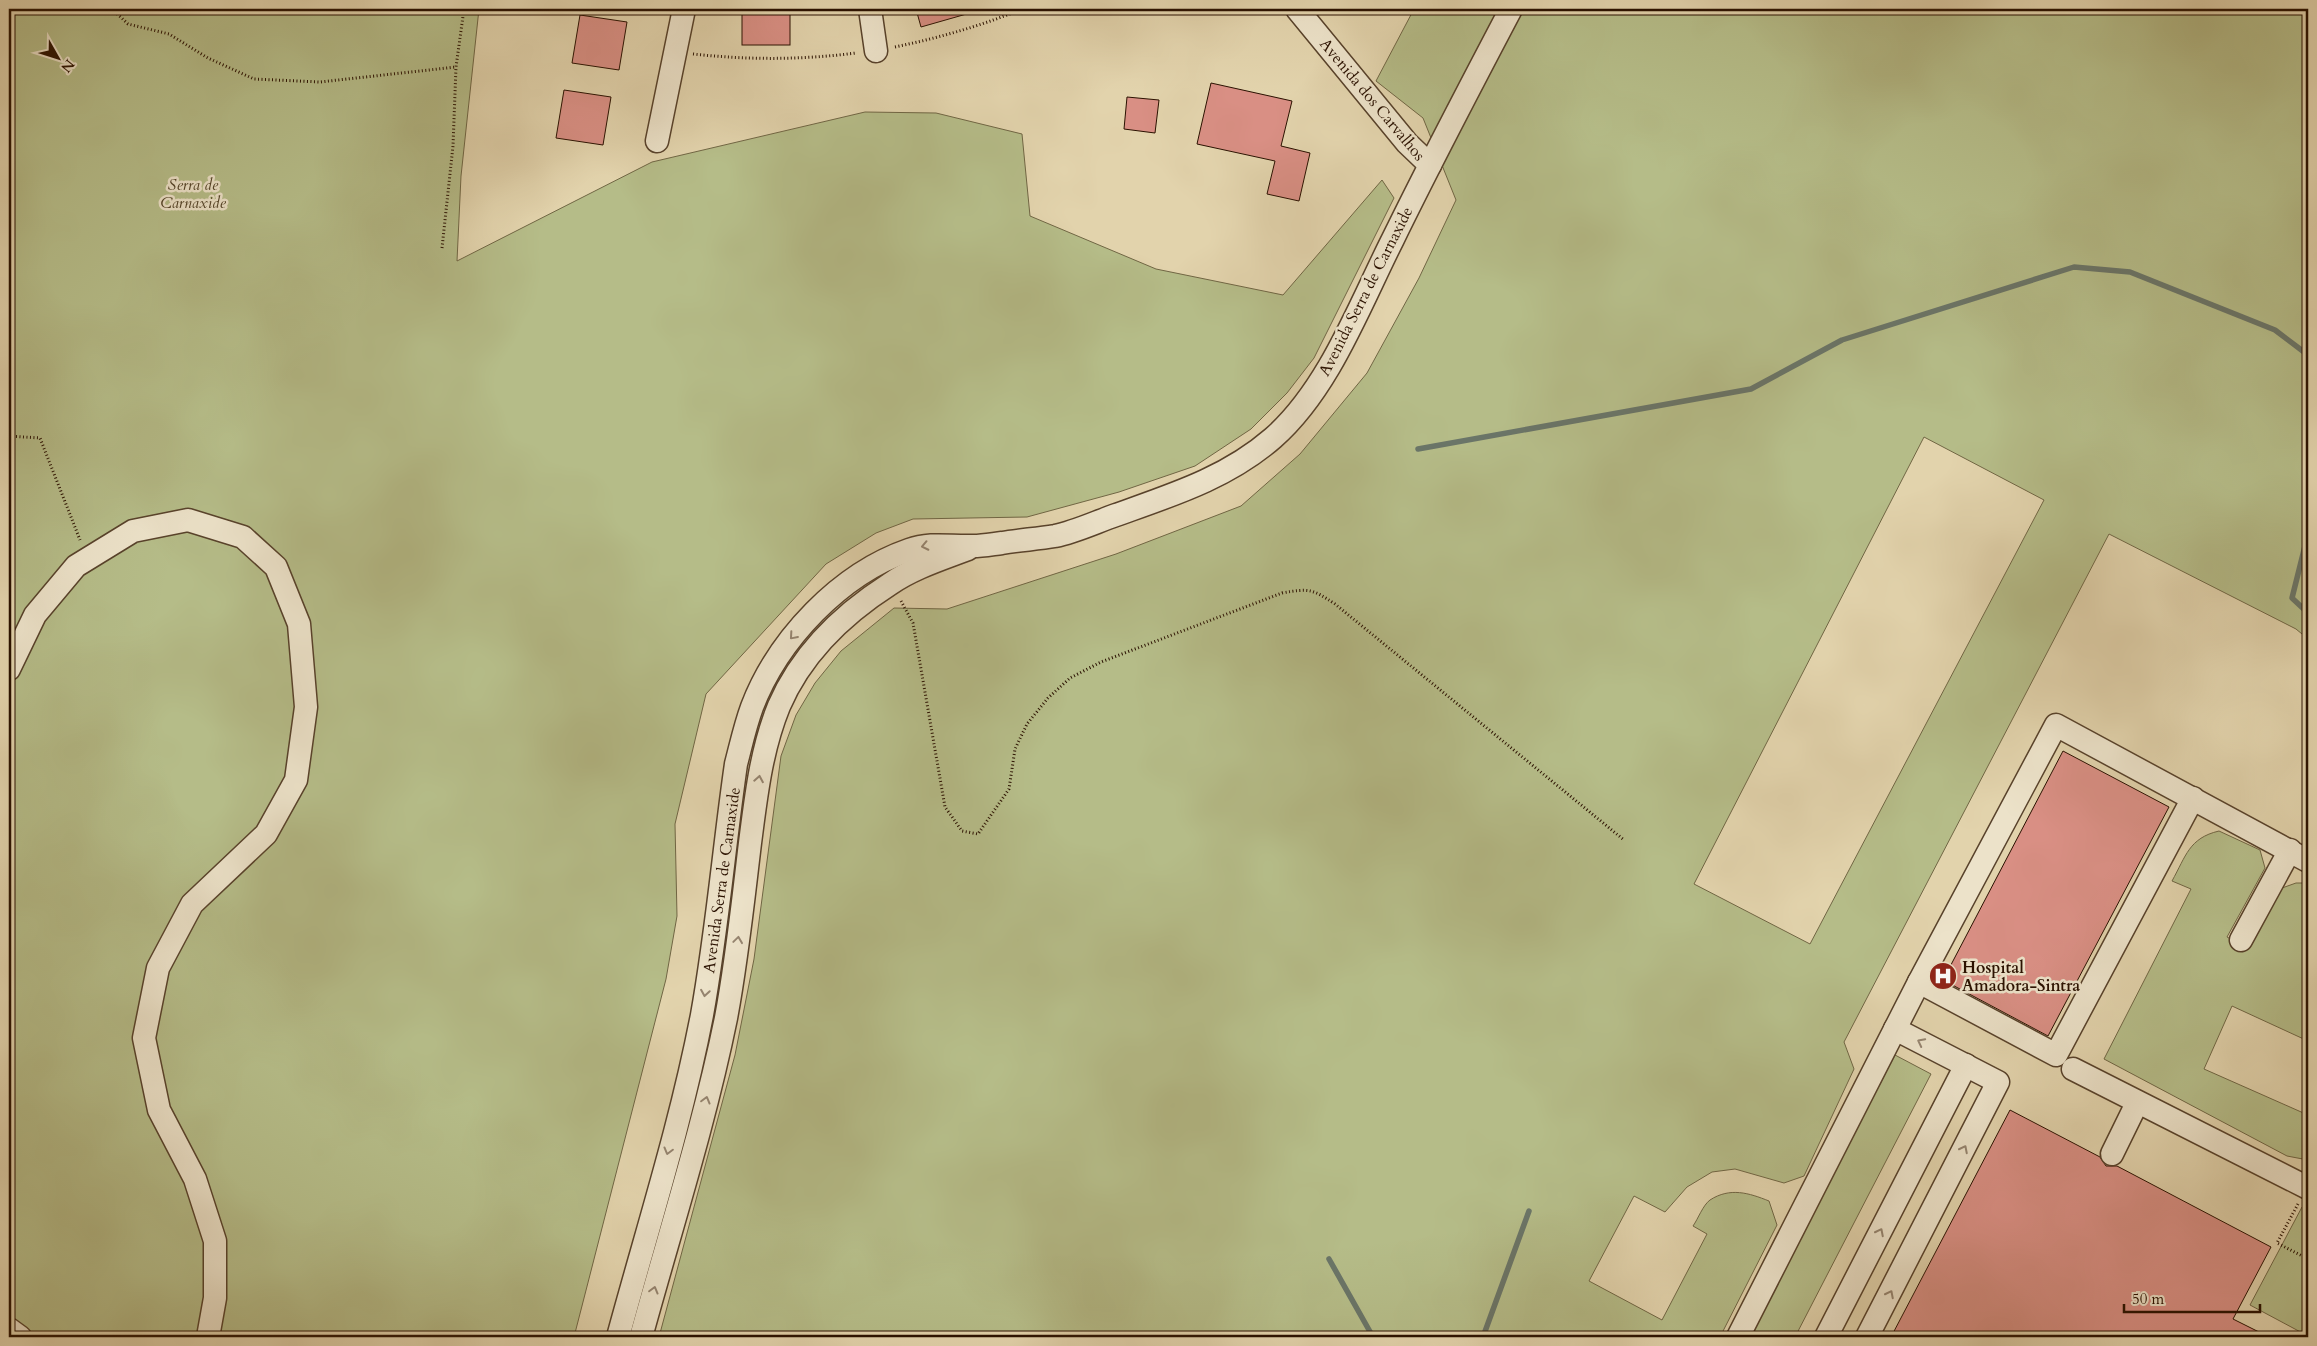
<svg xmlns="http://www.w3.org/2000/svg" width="2317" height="1346" viewBox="0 0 2317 1346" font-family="Cardo,serif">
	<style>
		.green { fill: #b5bc88; stroke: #706644; fill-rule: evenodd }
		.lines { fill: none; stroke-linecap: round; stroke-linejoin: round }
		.stream { stroke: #6a7568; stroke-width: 5.5 }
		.building { fill: #d98f84; stroke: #2a1100 }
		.minor-casing { stroke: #58422b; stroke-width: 25 }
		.path { stroke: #2a1100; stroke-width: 3; stroke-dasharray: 1 2.5; stroke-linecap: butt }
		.minor { stroke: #ece2c9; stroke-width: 22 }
		.oneway { stroke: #95846f }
		.labels { text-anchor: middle; stroke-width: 5; stroke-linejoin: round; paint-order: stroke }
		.street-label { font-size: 16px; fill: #2a1100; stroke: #ece2c9 }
		.park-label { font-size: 16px; font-style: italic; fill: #544429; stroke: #ece2c9 }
		.poi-label { font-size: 16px; font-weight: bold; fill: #2a1100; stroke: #ece2c9; text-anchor: start }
	</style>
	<rect width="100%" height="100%" fill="#e2d3ac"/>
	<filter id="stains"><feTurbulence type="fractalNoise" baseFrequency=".004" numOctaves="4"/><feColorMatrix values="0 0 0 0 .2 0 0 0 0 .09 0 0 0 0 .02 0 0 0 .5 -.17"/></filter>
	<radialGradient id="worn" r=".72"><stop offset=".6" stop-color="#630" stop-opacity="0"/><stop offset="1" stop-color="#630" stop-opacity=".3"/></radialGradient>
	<!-- green -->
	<g class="green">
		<polygon points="9,9 479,9 461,176 457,261 652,162 865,112 936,113 1022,134 1030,216 1156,269 1283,295 1382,180 1394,198 1314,358 1287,393 1251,429 1195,466 1119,492 1027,517 913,519 876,533 826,564 706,694 675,824 677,916 666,979 574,1337 9,1337"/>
		<path d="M1414,9H2308V639L2296,629L2109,534L1844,1042L1854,1069L1804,1176L1784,1183L1735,1169L1712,1172L1687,1187L1665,1212L1634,1196L1589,1281L1662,1320L1707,1234L1693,1226C1698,1219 1703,1205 1710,1200C1730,1187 1749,1193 1769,1201L1777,1225L1720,1337H659L735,1055L754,959L781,756L796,715L815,683L841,651L894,608L947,609L1116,554L1241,506L1300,454L1367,373L1419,278L1456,200L1423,118L1376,81ZM1924,437L2044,500L1810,944L1694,884Z"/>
		<path d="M2219,831L2260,850L2265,868L2227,937L2248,949L2282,888L2296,883H2308V1041L2232,1006L2204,1069L2308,1115V1160L2287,1156L2104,1059L2191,889L2172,881C2186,856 2189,838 2219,831Z"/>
		<polygon points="1895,1055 1931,1074 1795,1337 1748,1337"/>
		<polygon points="2302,1207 2308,1210 2308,1336 2250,1305"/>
	</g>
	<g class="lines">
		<!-- stream -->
		<g class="stream">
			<polyline points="1418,449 1751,389 1842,340 2074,267 2130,272 2275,330 2308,355"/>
			<polyline points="2308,534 2292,598 2308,613"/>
			<polyline points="1329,1259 1373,1337"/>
			<polyline points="1483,1337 1529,1211"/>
		</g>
	</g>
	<!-- building -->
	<g class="building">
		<rect x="742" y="9" width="48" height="36"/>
		<polygon points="916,9 969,9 970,13 921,27"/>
		<polygon points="580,15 627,22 619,70 572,63"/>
		<polygon points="1211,83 1292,101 1281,146 1310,153 1299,201 1267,194 1275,161 1197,144"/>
		<polygon points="564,90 611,97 603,145 556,138"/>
		<polygon points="1127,97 1159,100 1155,133 1124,129"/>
		<polygon points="2063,751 2169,807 2048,1036 1943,980"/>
		<polygon points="2010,1110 2100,1157 2106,1166 2117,1166 2271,1247 2233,1319 2269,1337 1891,1337"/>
	</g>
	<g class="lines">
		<defs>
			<g id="minor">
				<polyline points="870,9 876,51"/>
				<polyline points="1297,9 1407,143 1430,165"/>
				<polyline points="657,141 684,9"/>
				<polyline points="9,669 35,615 76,566 133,531 188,520 243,537 276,567 299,624 306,707 296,780 266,834 192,904 158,968 144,1038 159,1110 195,1179 215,1241 215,1298 208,1337"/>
				<polyline points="2241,940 2290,850"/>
				<polyline points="1919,982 2056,1055 2193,798"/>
				<polyline points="2073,1069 2308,1188"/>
				<polyline points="2112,1154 2137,1103"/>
				<polyline points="9,1329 20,1337"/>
				<path d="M618,1337C647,1230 681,1124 702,1015C717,932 724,847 736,764C741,745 745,726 752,707C778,639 840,574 909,550C931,542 951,547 973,546C983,546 993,544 1002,543C1020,540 1037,539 1055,536C1075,532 1096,522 1116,515C1172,495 1227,478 1273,438C1329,389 1360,304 1393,239C1431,161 1471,85 1511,9"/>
				<path d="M641,1337C670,1231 704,1126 726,1018C737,960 743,901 750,843C756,797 761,750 779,706C801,655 843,614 890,584C913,568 942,559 968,549"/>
				<polyline points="1738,1337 1919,982 2056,725 2308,861"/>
				<polyline points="1826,1337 1966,1065"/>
				<polyline points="1867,1337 1998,1082 1895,1029"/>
			</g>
		</defs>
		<!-- minor casing -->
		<use href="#minor" class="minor-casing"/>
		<!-- path -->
		<g class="path">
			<polyline points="112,9 128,24 169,34 208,58 254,79 320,82 456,67"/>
			<path d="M895,47C938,38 981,26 1022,9"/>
			<path d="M693,54C748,60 801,60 856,53"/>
			<polyline points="442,248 453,146 456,67 464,9"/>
			<polyline points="9,436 40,438 80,540"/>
			<path d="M901,601L913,623L945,807L962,831L978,834L1009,789L1015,749L1027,724L1048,698L1070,678L1101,662L1282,593C1310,588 1312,589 1335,604L1624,840"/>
			<polyline points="2298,1204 2277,1243 2308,1259"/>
			<polyline points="2308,1317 2307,1320 2308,1321"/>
		</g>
		<!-- minor -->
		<use href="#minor" class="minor"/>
	</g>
	<!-- one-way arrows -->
	<defs><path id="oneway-chevron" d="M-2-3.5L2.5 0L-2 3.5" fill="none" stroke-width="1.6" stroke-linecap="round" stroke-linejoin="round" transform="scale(1.25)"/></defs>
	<g class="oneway">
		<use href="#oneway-chevron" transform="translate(925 546) rotate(168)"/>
		<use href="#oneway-chevron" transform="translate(793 636) rotate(131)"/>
		<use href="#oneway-chevron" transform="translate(759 779) rotate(-80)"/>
		<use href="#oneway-chevron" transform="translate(738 940) rotate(-82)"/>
		<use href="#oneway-chevron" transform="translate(705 993) rotate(99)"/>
		<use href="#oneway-chevron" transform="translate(1921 1042) rotate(-153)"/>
		<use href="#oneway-chevron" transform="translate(706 1100) rotate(-75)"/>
		<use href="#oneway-chevron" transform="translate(1964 1149) rotate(-63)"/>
		<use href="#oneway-chevron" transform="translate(668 1151) rotate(105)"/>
		<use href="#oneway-chevron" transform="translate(1880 1232) rotate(-63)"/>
		<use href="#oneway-chevron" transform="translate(654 1290) rotate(-75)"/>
		<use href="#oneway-chevron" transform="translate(1890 1294) rotate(-63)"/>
	</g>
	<!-- icons -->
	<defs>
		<symbol id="hospital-disc" viewBox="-11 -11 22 22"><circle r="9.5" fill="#8f2418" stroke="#ece2c9"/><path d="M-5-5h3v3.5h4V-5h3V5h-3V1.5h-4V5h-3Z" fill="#fff"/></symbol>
	</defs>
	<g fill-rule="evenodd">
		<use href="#hospital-disc" x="1927" y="960" width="32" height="32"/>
	</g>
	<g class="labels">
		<!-- street labels -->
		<g class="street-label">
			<text transform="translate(1373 99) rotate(50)" y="6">Avenida dos Carvalhos</text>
			<text transform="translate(1365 291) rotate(-63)" y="6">Avenida Serra de Carnaxide</text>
			<text transform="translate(721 880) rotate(-82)" y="6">Avenida Serra de Carnaxide</text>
		</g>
		<!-- park labels -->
		<g class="park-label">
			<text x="193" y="190">Serra de<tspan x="193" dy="18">Carnaxide</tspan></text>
		</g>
		<!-- poi labels -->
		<g class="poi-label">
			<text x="1962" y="973">Hospital<tspan x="1962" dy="18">Amadora-Sintra</tspan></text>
		</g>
	</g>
	<!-- margin -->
	<rect width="2317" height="1346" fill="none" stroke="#e2d3ac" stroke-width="30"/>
	<rect x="10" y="10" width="2297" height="1326" fill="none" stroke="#2a1100" stroke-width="2.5"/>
	<rect x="15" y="15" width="2287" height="1316" fill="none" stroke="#2a1100"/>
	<!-- north arrow -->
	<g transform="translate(58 58) rotate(129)" stroke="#ece2c9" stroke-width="4" paint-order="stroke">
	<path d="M0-4L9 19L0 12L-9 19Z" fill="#2a1100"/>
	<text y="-8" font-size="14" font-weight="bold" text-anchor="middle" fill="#2a1100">N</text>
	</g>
	<!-- scale -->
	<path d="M2124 1304v8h136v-8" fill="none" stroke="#2a1100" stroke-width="2.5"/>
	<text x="2132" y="1304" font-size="15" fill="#2a1100" stroke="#ece2c9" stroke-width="4" paint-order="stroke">50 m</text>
	<rect width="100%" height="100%" filter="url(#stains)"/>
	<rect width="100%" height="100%" fill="url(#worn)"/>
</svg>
